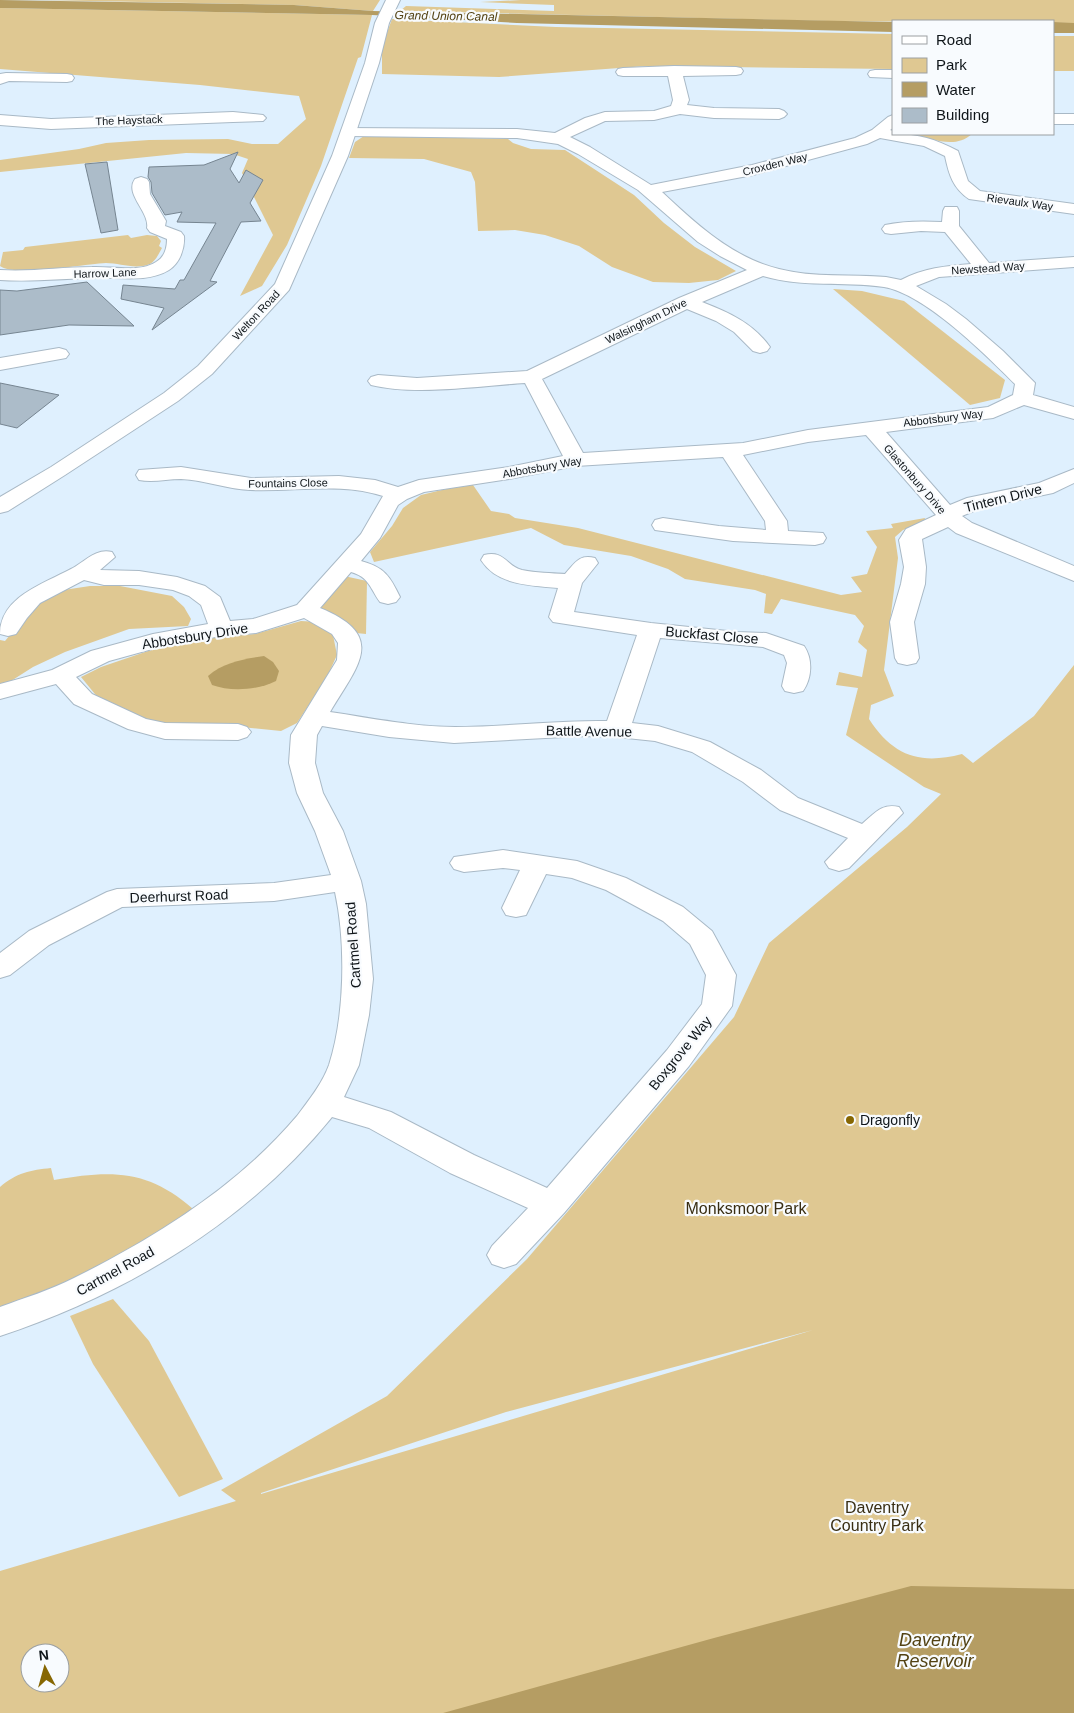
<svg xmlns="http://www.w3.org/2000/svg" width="1074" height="1713" viewBox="0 0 1074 1713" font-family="Helvetica,sans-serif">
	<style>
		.green { fill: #dfc892; fill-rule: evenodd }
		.water { fill: #b59d63 }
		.building { fill: #acbcc9; stroke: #768591 }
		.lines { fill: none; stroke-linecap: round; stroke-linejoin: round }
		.minor-casing { stroke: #a9b9c6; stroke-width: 2 }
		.tertiary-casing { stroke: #a9b9c6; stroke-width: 2 }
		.minor { fill: #fff; fill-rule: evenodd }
		.tertiary { fill: #fff; fill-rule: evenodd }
		.poi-dot { fill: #876703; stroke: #f8fbfe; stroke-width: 2 }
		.labels { text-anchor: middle; stroke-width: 4.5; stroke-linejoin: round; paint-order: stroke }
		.far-street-label { font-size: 11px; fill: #0f1519; stroke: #f8fbfe }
		.far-water-label { font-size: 12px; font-style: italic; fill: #534213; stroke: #f8fbfe }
		.street-label { font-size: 14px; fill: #0f1519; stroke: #f8fbfe }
		.poi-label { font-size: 14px; fill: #0f1519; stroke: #f8fbfe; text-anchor: start }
		.near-park-label { font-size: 16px; fill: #392e13; stroke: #f8fbfe }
		.near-water-label { font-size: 18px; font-style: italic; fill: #534213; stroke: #f8fbfe }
	</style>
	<rect width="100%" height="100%" fill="#dff0fe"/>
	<!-- green -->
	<g class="green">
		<polygon points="39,0 380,0 373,11 294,5"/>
		<polygon points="521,0 1074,0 1074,23 828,21 400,11 406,6 554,11 554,5 480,2"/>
		<polygon points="0,8 372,15 361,57 358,58 321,166 287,245 262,286 240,296 273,235 242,173 248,159 233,154 186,153 0,172 0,160 79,149 106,143 149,140 228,139 252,144 278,144 306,119 299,96 200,85 0,69"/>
		<polygon points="392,19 556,27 893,34 893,69 646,66 499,77 382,74 382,46"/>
		<rect x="1053" y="36" width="21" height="35"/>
		<path d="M911,134H972C954,150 932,138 911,134Z"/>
		<polygon points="364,136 508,139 513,143 531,149 565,150 634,195 664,223 695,247 736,271 718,280 689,283 653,282 612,267 579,246 545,235 515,230 478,231 475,182 471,172 424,159 349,158 355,142"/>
		<path d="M128,235L131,238L147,235L157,236L161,241L159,246L162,248C158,255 155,263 147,265C133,269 119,263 106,263C84,264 13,277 0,266L3,252L23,250L25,247Z"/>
		<polygon points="833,289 862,291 904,301 1005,380 1000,398 970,405"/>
		<path d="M473,485L491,511L509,514L515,518L578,528L841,595L862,592L851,577L867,574L877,547L866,531L893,528L891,524L925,518L924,522L903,530L895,537L898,558L884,670L894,696L871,705L869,719C893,756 920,765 962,754L973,763L1034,716L1074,665V1713H0V1571L236,1501L221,1490L387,1396L527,1259L734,1017L769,943L907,827L941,794L924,787L846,735L858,688L836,685L839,672L862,677L867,650L858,642L864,626L855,615L781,599L772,614L764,613L766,594L755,590L685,579L668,569L631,556L564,545L531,528L374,562L370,552L392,526L403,508L421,495L446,489ZM813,1330L261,1494V1493L506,1412ZM30,1653H60V1683H30Z"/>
		<polygon points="344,576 367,581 366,634 356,633 319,609 319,602"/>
		<polygon points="90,586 120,586 172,596 184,607 191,619 188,626 129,629 65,652 33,667 11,681 0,684 0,640 5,641 37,603 57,591"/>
		<polygon points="301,621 318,622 333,635 337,655 327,677 297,723 281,731 221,725 174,726 137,719 99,699 81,677 101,667 154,649 219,637 255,634"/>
		<path d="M51,1168L54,1180C111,1170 148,1169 193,1209C174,1222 156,1236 136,1248C94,1273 46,1293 0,1309V1187C16,1173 31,1170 51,1168Z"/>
		<polygon points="113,1299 149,1341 223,1479 179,1497 93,1364 70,1316"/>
	</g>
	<!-- water -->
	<g class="water">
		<polygon points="0,0 294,5 373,11 893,22 893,32 517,23 372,15 0,8"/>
		<polygon points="1053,22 1074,23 1074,33 1053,33"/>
		<path d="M264,656L273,662L279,671L276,681C258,690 231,692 212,685L208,676C224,662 244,659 264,656Z"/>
		<polygon points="911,1586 1074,1589 1074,1713 443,1713 714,1638"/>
	</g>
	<!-- building -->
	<g class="building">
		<polygon points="238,152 230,169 239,183 246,170 263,180 250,203 261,221 241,222 210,281 217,282 152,330 164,308 121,299 123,285 175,289 180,280 184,280 216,223 177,222 182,212 165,215 152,193 151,182 148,177 149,167 204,165"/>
		<polygon points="107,162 118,230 101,233 85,164"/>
		<polygon points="87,282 134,326 69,325 0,335 0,290 17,291"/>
		<polygon points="0,383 59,395 17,428 0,424"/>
	</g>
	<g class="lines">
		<defs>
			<g id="minor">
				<path d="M674,66L736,67L741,68L743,71L741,74L736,75L683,76L689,100L687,105L714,108L779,109L784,111L787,114L784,117L779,119L714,118L680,114L654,120L605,121L570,137L590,147L651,185L752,165L855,138L872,130L888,117L893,115V128L890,130L893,131V134C919,134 935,139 958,151L968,181L980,191L1074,204V214L969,199C953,188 949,175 945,156L924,146L880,138L867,144L753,175L662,192C696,224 733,258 779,269C814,278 851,274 886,277L901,280C923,268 946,266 971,264L945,232L921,231L891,234L885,233L882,229L885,225C903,221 923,221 942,222L943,211L945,207H957L959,211V226L989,263L1074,257V267L939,277L916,286L946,304L966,319L1003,351L1035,383L1033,395L1074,407V419L1024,405L993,418L886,432L950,505L967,498L1039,483L1074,469V483L1053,493L981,508L962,516L972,523L1074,566V581L956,533L948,527L922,539L926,567L925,584L914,622L919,658L916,663L907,665L898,663L895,658L890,622L901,584L904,567L899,540L906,529L936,515L866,435L808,442L743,455L787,521L788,531L823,533L826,538L823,543L815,545L733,541L655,530L652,525L655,520L663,518L719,526L766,530L765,521L723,457L576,466L509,479L424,492L407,499L398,505L380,538L361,561C384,567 390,576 400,597L396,602L388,604L380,602C370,588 369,577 351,572L320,608C388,636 358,665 330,712C371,718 414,727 455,727C506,727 556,720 607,721L637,635L553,622L549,617L558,588C530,585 498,586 481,560L484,555C505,550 506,566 522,570C536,573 551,573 565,574C575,563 579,554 595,558L598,563L582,583L574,612L651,623L737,632L766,633L804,646C813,659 812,678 803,691L794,693L785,691L782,686L787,663L784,655L763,647L660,638L632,723L658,726L710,742L761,770L798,798L862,824C875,813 882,803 899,807L903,813L849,868L839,871L829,868L825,862L848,838L780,810L743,782L692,752L655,741L617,737L583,736L454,743L389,737L322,726L317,735L315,763L323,793L343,831L361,881L366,904L373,979L369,1015L359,1065L344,1097L391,1112L474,1155L547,1188L667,1050L702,1004L706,975L690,944L663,921L606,890L572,878L546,874L526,915L516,917L506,915L502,908L520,870L503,868L464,872L454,869L450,863L454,857L503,850L577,861L626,878L683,907L712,931L736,975L732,1006L689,1066L564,1213L516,1264L504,1268L492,1264L487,1255L492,1246L528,1208L450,1173L369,1128L332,1117C247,1222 127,1294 0,1336V1307C24,1298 51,1290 74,1278C155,1238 238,1186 297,1116C309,1100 322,1084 329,1065C345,1015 346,943 335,892L274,901L122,907L49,945L10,975L0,978V953L29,931L107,892L117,889L274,883L331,875L315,831L297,793L289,763L291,735L337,660L338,643L332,634L304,618L256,633L221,636L156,648L109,661L76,677L92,694L146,719L165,723L238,724L247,727L251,732L247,737L238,740L165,739L128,729L74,704L56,684L0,699V684L52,670L91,651L153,634L208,624L201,605L189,596L173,590L139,585H104L84,580L40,603L27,618L16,634L8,636L0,634C0,597 43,584 71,569C85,562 95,548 112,552L115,557L100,570L139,571L177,577L205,586L220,597L230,621L253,619L297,605L361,534L383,496C341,482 294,492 250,490C226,489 205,480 181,479C167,479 153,483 139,480L136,475L139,470L181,467L251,478L339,476L375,480L398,487L419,480L509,467L563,456L525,383C478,386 416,396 371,385L368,381L371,377L378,375L417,378L527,371L679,298L747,270L720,256L698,242L638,190L578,154L558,144L517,138L349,136L343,134L341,131L343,128L517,129L555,133L585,118L605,112L654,111L671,106L673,100L668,76H623L618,75L616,72L618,69L623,68ZM763,276C804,288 843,281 884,287C925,294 986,355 1015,384L1013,395L988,407L808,430L743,443L583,453L542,379L687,309L716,321L734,332L753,351L760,353L767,351L770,347C753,323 728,312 702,302Z"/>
				<polygon points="875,70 893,70 893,78 870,77 868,74 870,71"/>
				<polygon points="6,73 67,74 72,75 74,78 72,81 67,82 9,81 0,84 0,74"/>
				<polygon points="233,112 263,115 266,118 263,121 233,122 51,129 0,125 0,115 51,119"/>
				<rect x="1053" y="114" width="21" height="10"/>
				<path d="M141,177L147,179L149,182L150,194L166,221L165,226L181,232L184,236C185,248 180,263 169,270C146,284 115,276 89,278C59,279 30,282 0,280V270C31,272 61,267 92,267C112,266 139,273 156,262C165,257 167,247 167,239L150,232L147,228C150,212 124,194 135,179Z"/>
				<polygon points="59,348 66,350 69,354 66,358 0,370 0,358"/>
			</g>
			<polygon id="tertiary" points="386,0 400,0 389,23 379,63 348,156 289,290 212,374 178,401 65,475 8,511 0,513 0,497 51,467 164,393 198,366 275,284 332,156 365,63 375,23"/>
		</defs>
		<!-- minor casing -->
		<use href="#minor" class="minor-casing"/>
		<!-- tertiary casing -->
		<use href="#tertiary" class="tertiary-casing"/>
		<!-- minor -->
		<use href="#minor" class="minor"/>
		<!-- tertiary -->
		<use href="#tertiary" class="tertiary"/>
	</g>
	<!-- markers -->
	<circle class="poi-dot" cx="850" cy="1120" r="5"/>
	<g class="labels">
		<!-- far-street labels -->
		<g class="far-street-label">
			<text transform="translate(129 120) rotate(-2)" y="4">The Haystack</text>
			<text transform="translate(775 164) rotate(-14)" y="4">Croxden Way</text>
			<text transform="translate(1020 202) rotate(8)" y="4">Rievaulx Way</text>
			<text transform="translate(988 268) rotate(-4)" y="4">Newstead Way</text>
			<text transform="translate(105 273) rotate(-2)" y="4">Harrow Lane</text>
			<text transform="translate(256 315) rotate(-47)" y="4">Welton Road</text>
			<text transform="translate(646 321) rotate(-26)" y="4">Walsingham Drive</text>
			<text transform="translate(943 418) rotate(-7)" y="4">Abbotsbury Way</text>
			<text transform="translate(542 467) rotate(-10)" y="4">Abbotsbury Way</text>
			<text transform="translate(915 479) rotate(49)" y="4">Glastonbury Drive</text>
			<text transform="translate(288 483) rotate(-1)" y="4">Fountains Close</text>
		</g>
		<!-- far-water labels -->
		<g class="far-water-label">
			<text transform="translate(446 16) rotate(1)" y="4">Grand Union Canal</text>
		</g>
		<!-- street labels -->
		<g class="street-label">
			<text transform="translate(1003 498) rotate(-14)" y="5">Tintern Drive</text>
			<text transform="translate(712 635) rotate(5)" y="5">Buckfast Close</text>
			<text transform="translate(195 636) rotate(-9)" y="5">Abbotsbury Drive</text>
			<text transform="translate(589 731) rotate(1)" y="5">Battle Avenue</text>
			<text transform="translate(179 896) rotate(-2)" y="5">Deerhurst Road</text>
			<text transform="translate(353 945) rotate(-94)" y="5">Cartmel Road</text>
			<text transform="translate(680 1053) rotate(-51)" y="5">Boxgrove Way</text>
			<text transform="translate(115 1271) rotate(-29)" y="5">Cartmel Road</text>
		</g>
		<!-- poi labels -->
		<g class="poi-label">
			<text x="860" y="1125">Dragonfly</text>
		</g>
		<!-- near-park labels -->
		<g class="near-park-label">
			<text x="746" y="1214">Monksmoor Park</text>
			<text x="877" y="1513">Daventry<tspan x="877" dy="18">Country Park</tspan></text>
		</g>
		<!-- near-water labels -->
		<g class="near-water-label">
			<text x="935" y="1646">Daventry<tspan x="935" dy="21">Reservoir</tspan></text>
		</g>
	</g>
	<!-- legend -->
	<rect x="892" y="20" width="162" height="115" fill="#f8fbfe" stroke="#9b9fa2"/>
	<rect x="902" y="36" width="25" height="8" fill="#ffffff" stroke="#9b9fa2"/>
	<text x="936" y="45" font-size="15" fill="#0f1519">Road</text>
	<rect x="902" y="58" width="25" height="15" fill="#dfc892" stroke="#9b9fa2"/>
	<text x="936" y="70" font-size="15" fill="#0f1519">Park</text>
	<rect x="902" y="82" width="25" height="15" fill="#b59d63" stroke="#9b9fa2"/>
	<text x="936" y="95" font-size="15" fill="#0f1519">Water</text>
	<rect x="902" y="108" width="25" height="15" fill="#acbcc9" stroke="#9b9fa2"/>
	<text x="936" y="120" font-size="15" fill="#0f1519">Building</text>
	<!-- north arrow -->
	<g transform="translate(45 1668) rotate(354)"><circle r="24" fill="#f8fbfe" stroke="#9b9fa2"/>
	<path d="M0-4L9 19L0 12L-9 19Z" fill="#876703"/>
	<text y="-8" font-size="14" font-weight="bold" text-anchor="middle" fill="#0f1519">N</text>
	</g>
</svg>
